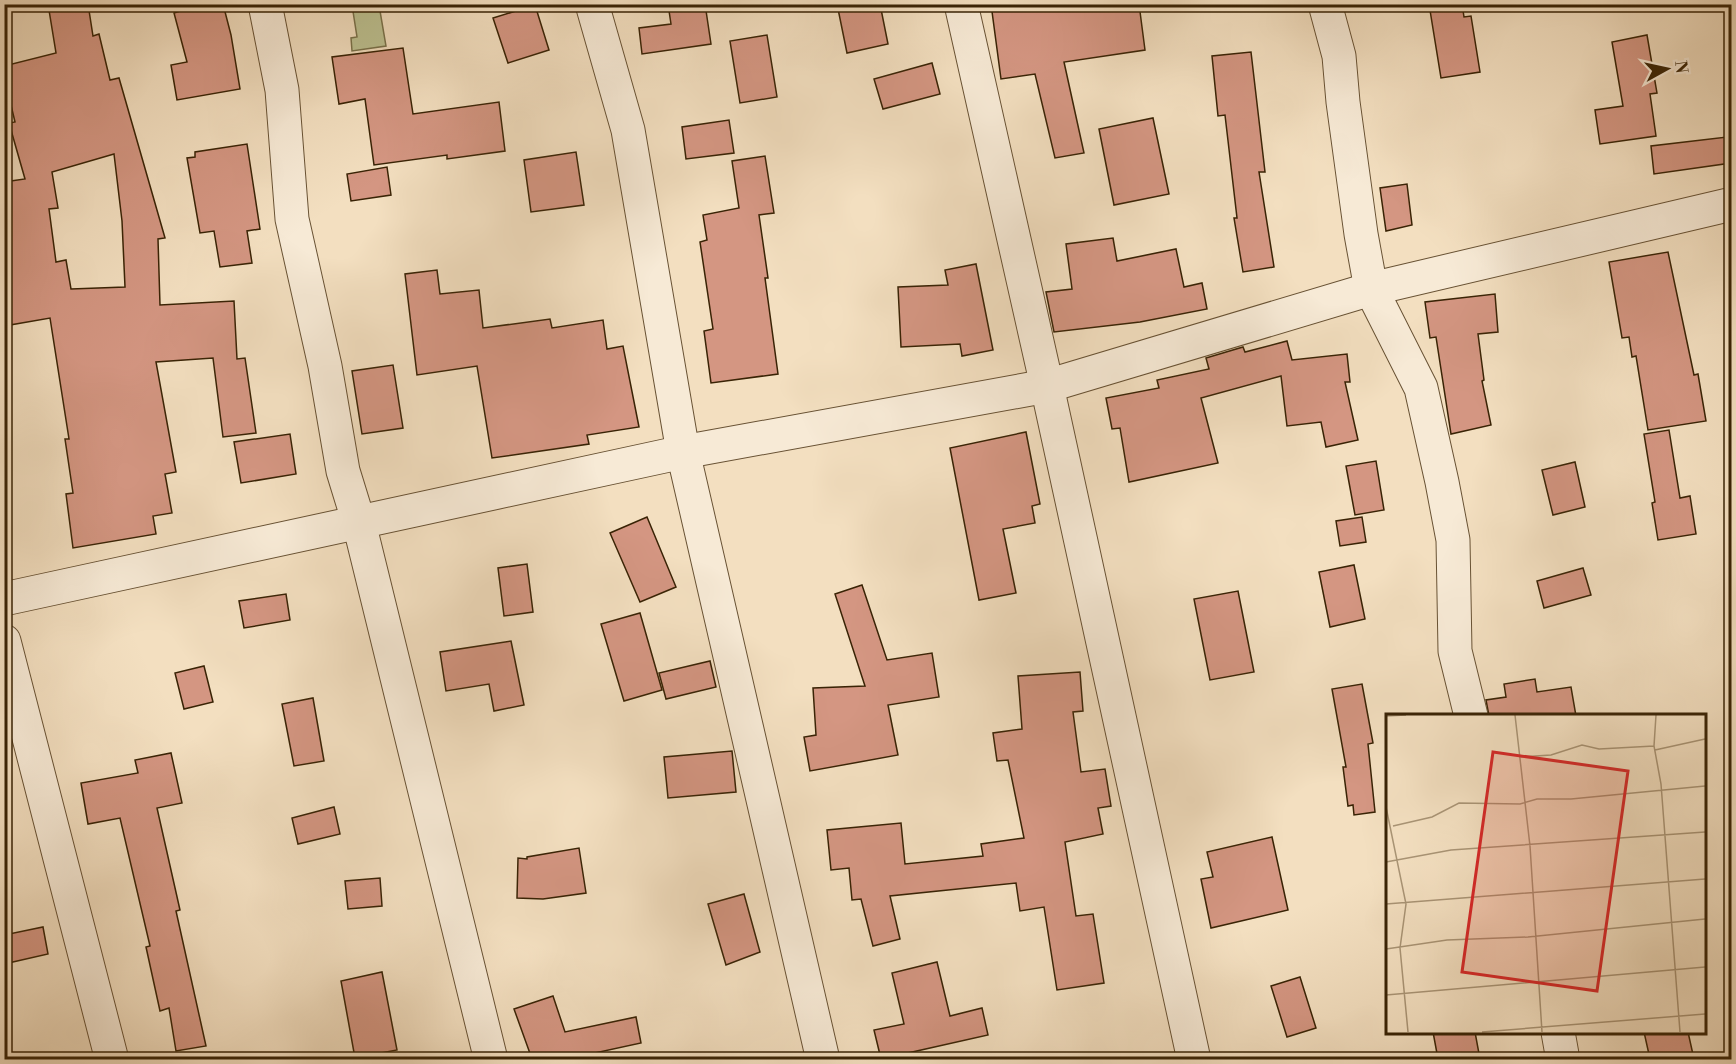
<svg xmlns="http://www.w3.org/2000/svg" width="1736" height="1064" viewBox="0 0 1736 1064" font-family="'Libre Bodoni',serif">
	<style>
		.green { fill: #bcc191; stroke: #7a724b; stroke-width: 1.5 }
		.building { fill: #d49682; stroke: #392305; stroke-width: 1.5; fill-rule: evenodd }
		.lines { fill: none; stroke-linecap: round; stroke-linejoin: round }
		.minor-casing { stroke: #685234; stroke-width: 35 }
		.minor { stroke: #f7ead6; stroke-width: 33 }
		.inset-road { fill: none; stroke: #a99475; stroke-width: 1.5 }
		.view { fill: #d62828; fill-opacity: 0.15; stroke: #d62828; stroke-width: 3 }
		.inset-edge { fill: none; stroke: #392305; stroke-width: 3 }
	</style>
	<rect width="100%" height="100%" fill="#f3dfc0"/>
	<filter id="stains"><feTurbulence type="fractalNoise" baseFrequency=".00333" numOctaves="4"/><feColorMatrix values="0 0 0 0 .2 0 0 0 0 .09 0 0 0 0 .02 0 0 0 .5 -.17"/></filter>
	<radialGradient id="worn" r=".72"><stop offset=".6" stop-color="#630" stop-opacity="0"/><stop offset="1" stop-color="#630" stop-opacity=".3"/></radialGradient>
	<!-- green -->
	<polygon class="green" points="352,5 379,5 386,46 352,51 351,38 357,37"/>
	<!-- building -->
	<g class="building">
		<path d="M48,4H88L93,36L99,34L110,80L119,78L165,238L158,239L160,305L234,301L237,359L245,358L256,433L223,437L213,358L156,362L176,472L165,474L172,513L153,516L156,534L73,548L66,494L73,493L65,439H69L50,318L4,326V182L25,179L9,123L15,122L4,76V66L56,53ZM114,154L122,221L125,287L71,289L66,260L56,262L49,209L58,208L52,172Z"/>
		<polygon points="204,4 223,4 231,35 240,89 177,100 171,65 187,62 174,13"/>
		<polygon points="668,4 705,4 711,44 642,54 639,28 671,24"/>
		<polygon points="837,4 880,4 888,44 847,53"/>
		<polygon points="991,4 1139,4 1145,50 1064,62 1084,153 1055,158 1035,74 1001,79"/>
		<polygon points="1429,4 1462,4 1464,17 1471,16 1480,72 1441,78"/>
		<polygon points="535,5 549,50 508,63 493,18"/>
		<polygon points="767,35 777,97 740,103 730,41"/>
		<polygon points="1647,35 1657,93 1650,94 1656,136 1600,144 1595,110 1623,106 1612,42"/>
		<polygon points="403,48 413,114 499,102 505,151 447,159 447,155 374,165 365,99 339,104 332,57"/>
		<polygon points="1251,52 1265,172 1259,172 1274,267 1243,272 1234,218 1237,218 1225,115 1218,116 1212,56"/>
		<polygon points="932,63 940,94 883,109 874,79"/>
		<polygon points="1153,118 1169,194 1114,205 1099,129"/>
		<polygon points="729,120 734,153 686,159 682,127"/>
		<polygon points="1727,137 1731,163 1654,174 1651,146"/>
		<polygon points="247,144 260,229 247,231 252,263 220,267 214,231 200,233 187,158 195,157 195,152"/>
		<polygon points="576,152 584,205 531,212 524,160"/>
		<polygon points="765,156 774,213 759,215 768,278 765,278 778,374 711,383 704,331 713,329 700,242 707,240 703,215 739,208 732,161"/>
		<polygon points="387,167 391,195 351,201 347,174"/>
		<polygon points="1407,184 1412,225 1386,231 1380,188"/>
		<polygon points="1113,238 1117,261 1176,249 1184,287 1202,283 1207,309 1140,322 1054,332 1046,292 1072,289 1066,244"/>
		<polygon points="1668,252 1694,375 1698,374 1706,421 1648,430 1636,356 1632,357 1629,337 1622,338 1609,262"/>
		<polygon points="976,264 993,350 962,356 960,344 901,347 898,287 948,285 945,270"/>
		<polygon points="437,270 440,294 479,290 483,328 550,319 552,328 603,320 607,349 623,346 639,427 587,435 589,444 492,458 477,366 417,375 405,274"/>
		<polygon points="1495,294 1498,332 1478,334 1484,380 1482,381 1491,425 1451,434 1436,337 1430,338 1425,302"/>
		<polygon points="1287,341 1292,360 1347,354 1350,382 1345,382 1358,440 1326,447 1321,422 1287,426 1281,376 1201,398 1218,463 1129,482 1120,428 1112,429 1106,398 1159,388 1157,380 1209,369 1206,358 1243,347 1245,352"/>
		<polygon points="393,365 403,428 362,434 352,371"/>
		<polygon points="1669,430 1680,498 1690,496 1696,534 1658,540 1652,503 1655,502 1644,434"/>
		<polygon points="1026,432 1040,504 1032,506 1035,523 1003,529 1016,593 979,600 950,448"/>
		<polygon points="290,434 296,474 241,483 234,442"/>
		<polygon points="1376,461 1384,510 1355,515 1346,466"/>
		<polygon points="1575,462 1585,507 1553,515 1542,470"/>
		<polygon points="647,517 676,587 640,602 610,533"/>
		<polygon points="1362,517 1366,542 1340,546 1336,521"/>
		<polygon points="527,564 533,612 504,616 498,568"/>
		<polygon points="1354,565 1365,619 1330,627 1319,572"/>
		<polygon points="1583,568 1591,595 1544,608 1537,581"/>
		<polygon points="862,585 887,660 932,653 939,697 888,705 898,755 810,771 804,737 816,735 813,688 865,686 835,594"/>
		<polygon points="1238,591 1254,672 1210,680 1194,599"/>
		<polygon points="286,594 290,620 244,628 239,601"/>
		<polygon points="640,613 662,690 624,701 601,624"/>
		<polygon points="511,641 524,705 494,711 489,684 446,691 440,652"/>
		<polygon points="710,661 716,687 666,699 659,673"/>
		<polygon points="204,666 213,702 184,709 175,673"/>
		<polygon points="1080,672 1083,711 1073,712 1081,772 1105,769 1111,806 1098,808 1103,834 1065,842 1076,916 1093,914 1104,983 1057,990 1044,907 1020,911 1016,883 890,896 900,939 873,946 861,899 852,900 849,868 831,870 827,830 901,823 905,864 983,856 981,844 1024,838 1008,760 997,761 993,733 1022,729 1018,676"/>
		<polygon points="1535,679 1537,692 1571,687 1576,716 1489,716 1486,700 1506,697 1504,684"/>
		<polygon points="1362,684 1373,743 1368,744 1375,812 1354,815 1353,805 1348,806 1343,767 1346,767 1332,689"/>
		<polygon points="313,698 324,761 294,766 282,704"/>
		<polygon points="732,751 736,792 668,798 664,757"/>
		<polygon points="171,753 182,803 157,808 180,910 176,911 206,1046 176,1051 169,1008 160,1011 146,947 150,946 120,818 88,824 81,783 138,773 135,760"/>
		<polygon points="334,807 340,834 298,844 292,818"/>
		<polygon points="1272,837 1288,910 1211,928 1201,879 1213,877 1207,852"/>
		<polygon points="579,848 586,893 543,899 517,898 518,858 527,859 527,857"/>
		<polygon points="380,878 382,906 348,909 345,881"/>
		<polygon points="744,894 760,952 726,965 708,904"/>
		<polygon points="43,927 48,954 4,964 4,935"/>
		<polygon points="937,962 950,1016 982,1008 988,1035 881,1059 874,1030 904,1024 892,973"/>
		<polygon points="382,972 397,1050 355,1058 341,981"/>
		<polygon points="1300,977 1316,1028 1287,1037 1271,986"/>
		<polygon points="553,996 565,1032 636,1017 641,1043 590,1054 592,1059 532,1059 514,1009"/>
		<polygon points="1433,1032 1475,1032 1480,1059 1438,1059"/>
		<polygon points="1644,1032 1688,1032 1694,1059 1650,1059"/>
	</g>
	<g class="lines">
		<defs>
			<g id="minor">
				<polyline points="265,4 282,90 292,219 325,366 343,471 359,523 491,1060"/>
				<polyline points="592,4 628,130 683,452 823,1060"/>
				<polyline points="961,4 1047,386 1194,1060"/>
				<polyline points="1325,4 1339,56 1343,102 1361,234 1371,289 1421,388 1442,482 1453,540 1455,651 1471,716"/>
				<polyline points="4,599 683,452 1047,386 1371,289 1732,204"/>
				<polyline points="4,641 112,1060"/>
				<polyline points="1558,1032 1563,1060"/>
			</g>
		</defs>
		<!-- minor casing -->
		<use href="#minor" class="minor-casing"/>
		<!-- minor -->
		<use href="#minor" class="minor"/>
	</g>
	<!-- overview -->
	<g transform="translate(1386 714)">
		<rect width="320" height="320" fill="#f3dfc0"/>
		<path class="inset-road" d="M129,1L144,132L156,318M270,1L268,32L275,70L294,318M0,2L20,1M269,36L319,25M133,43L165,41L196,31L213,35L268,32M0,93L20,190L14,234L22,318M7,112L46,103L73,89L134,90L151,85H185L319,72M0,148L65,136L319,118M0,190L319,165M0,235L61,226L142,223L319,205M0,281L319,253M96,318L319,300"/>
		<path class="view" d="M107,38L242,57L211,277L76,258Z"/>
		<rect width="320" height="320" class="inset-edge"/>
	</g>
	<!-- margin -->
	<rect width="1736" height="1064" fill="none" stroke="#f3dfc0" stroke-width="24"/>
	<rect x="6" y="6" width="1724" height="1052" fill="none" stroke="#392305" stroke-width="3"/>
	<rect x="12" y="12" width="1712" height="1040" fill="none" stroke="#392305" stroke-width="1.5"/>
	<!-- north arrow -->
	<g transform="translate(1667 69) rotate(82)" stroke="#f7ead6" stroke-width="4.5" paint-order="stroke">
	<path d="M0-4.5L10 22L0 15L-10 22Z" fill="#392305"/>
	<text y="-9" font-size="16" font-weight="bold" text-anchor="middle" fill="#392305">N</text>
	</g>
	<rect width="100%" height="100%" filter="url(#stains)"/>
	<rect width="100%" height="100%" fill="url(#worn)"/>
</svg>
